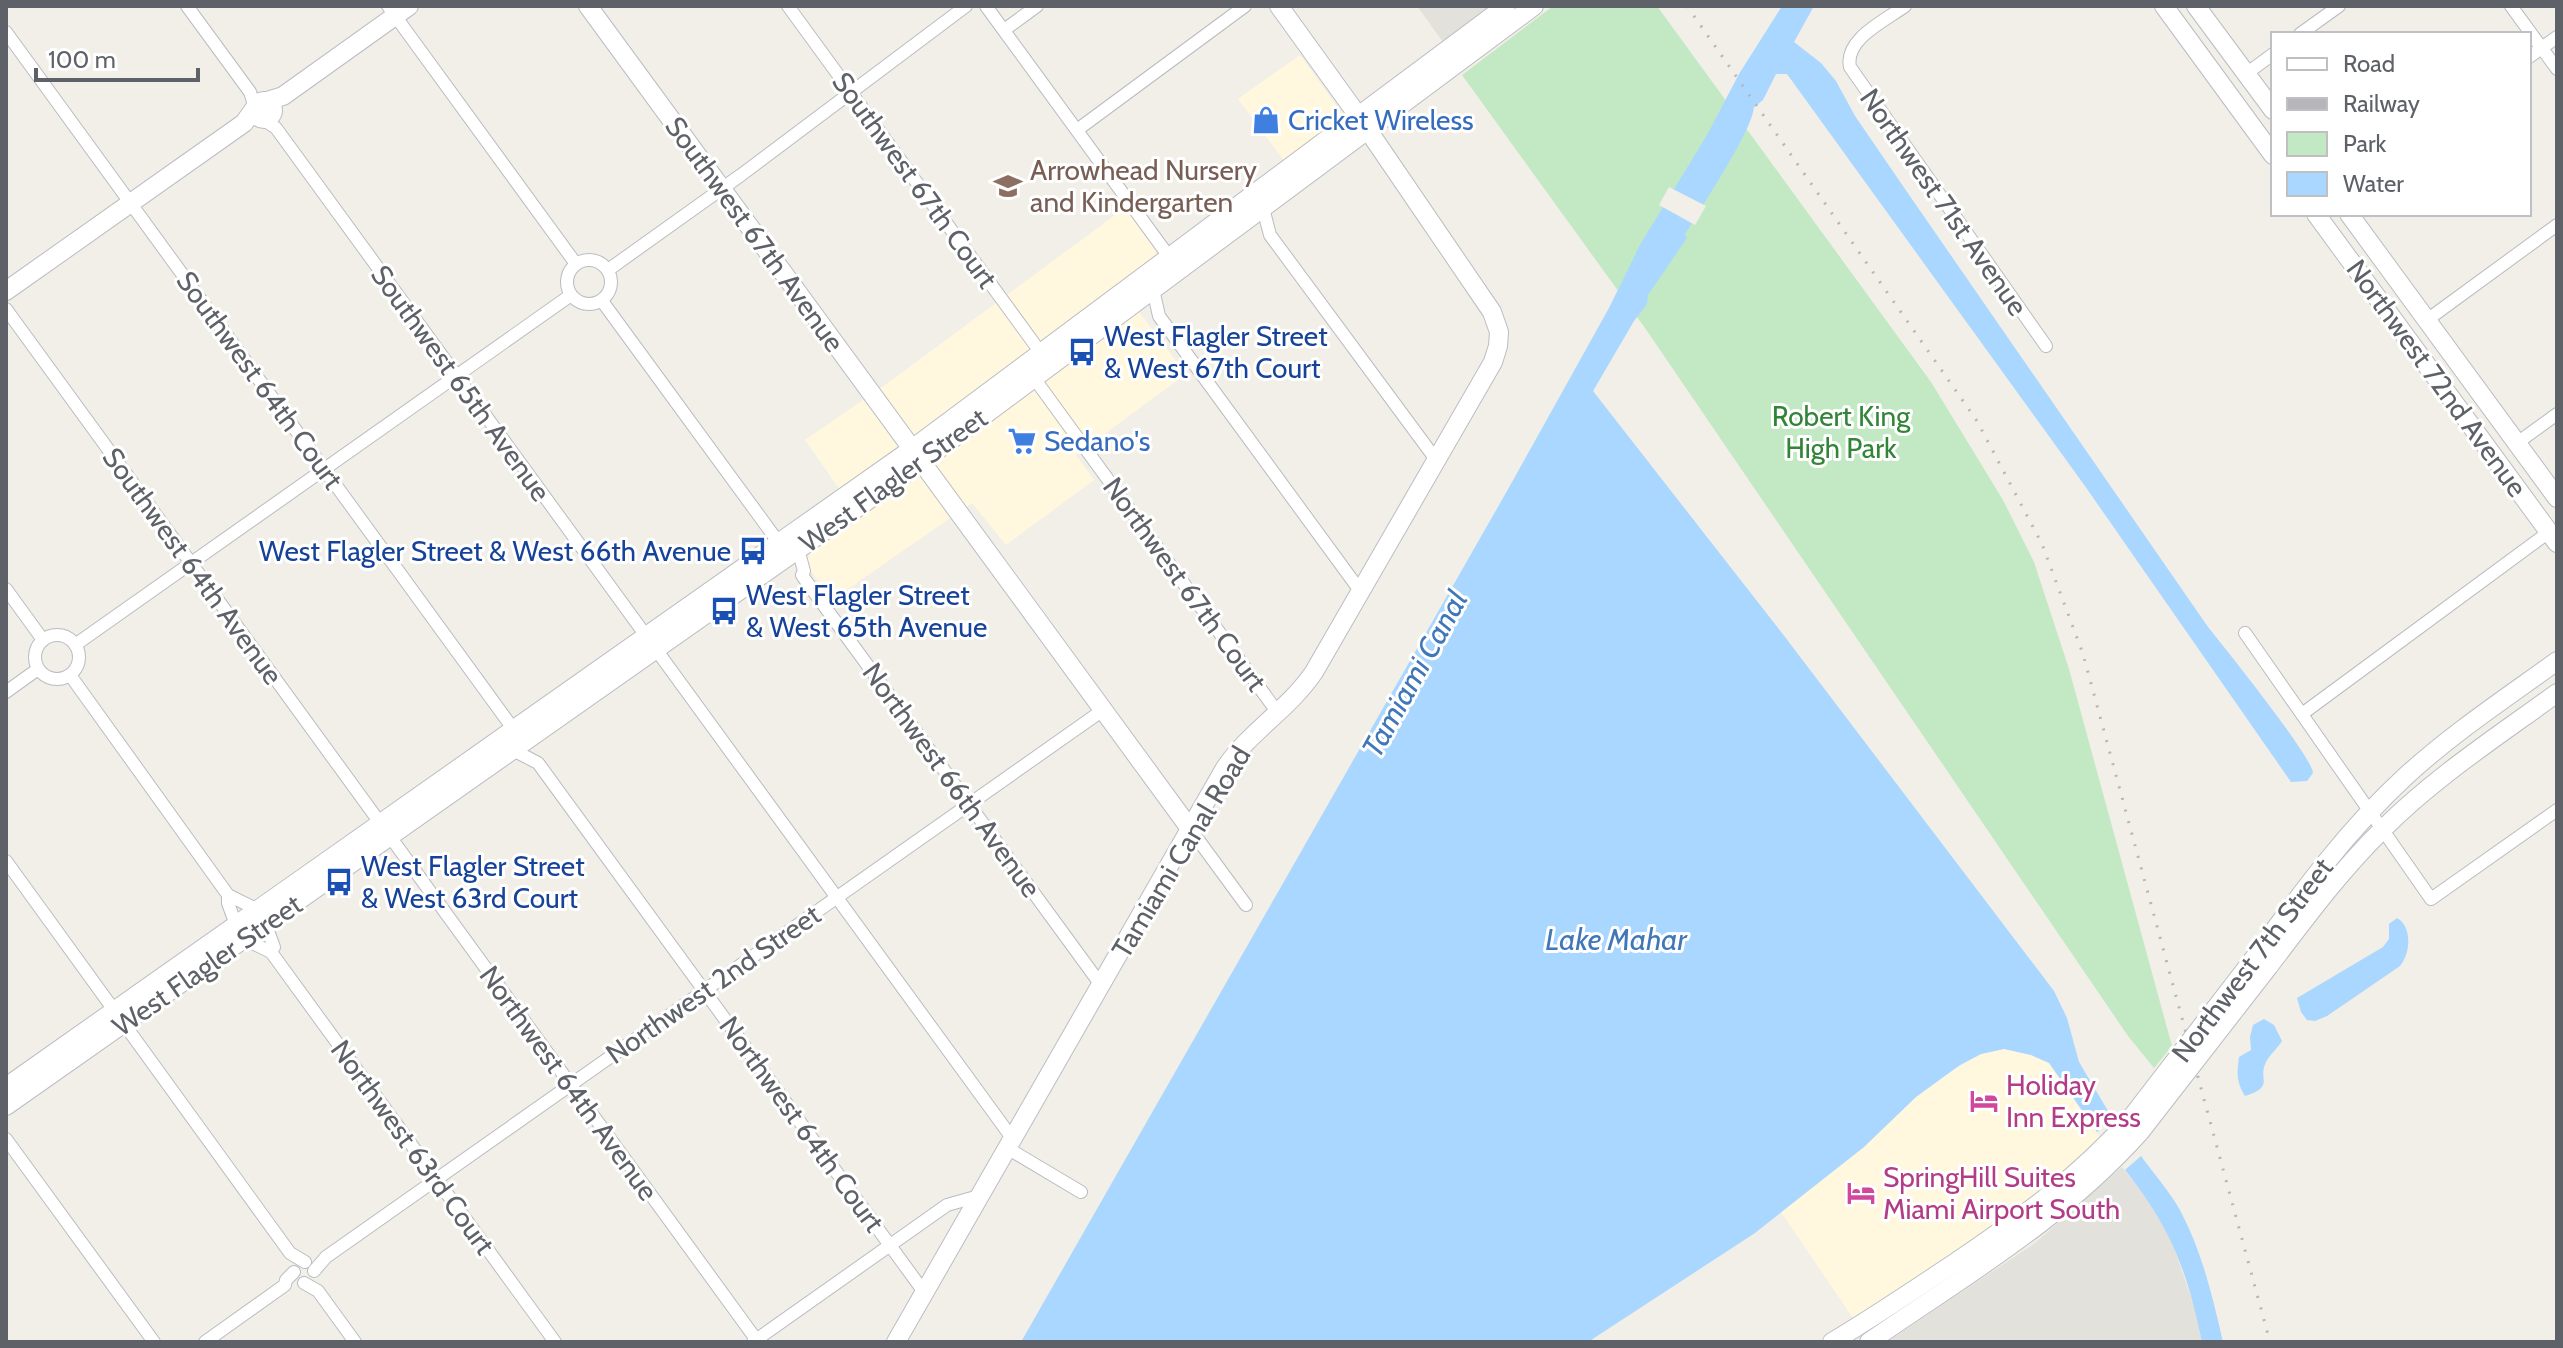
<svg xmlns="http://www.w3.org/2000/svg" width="2563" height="1348" viewBox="0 0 2563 1348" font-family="Cabin,sans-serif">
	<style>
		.commercial { fill: #fff8de }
		.industrial { fill: #e2e1db }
		.green { fill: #c3e9c4 }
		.water { fill: #a9d7ff }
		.pier { fill: #f1efe7 }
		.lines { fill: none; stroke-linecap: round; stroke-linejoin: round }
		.street-casing { stroke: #b9bcc1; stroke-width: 14 }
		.secondary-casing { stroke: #babdc3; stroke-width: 20 }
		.street { stroke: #fff; stroke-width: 12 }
		.secondary { stroke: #fff; stroke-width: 18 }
		.rail { stroke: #b6b6b8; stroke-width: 3; stroke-dasharray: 2 10; stroke-linecap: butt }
		.secondary-bridge-casing { stroke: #babdc3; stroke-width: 20; stroke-linecap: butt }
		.secondary-bridge { stroke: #fff; stroke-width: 18 }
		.labels { text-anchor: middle; stroke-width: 6; stroke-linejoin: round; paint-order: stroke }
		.shop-label { font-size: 28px; fill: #366cbe; stroke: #fff; text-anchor: start }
		.education-label { font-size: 28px; fill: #785e54; stroke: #fff; text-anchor: start }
		.street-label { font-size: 28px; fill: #5e6268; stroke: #fff }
		.transit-label { font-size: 28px; fill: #164399; stroke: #fff; text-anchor: start }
		.park-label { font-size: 28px; fill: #318438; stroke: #fff }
		.hotel-label { font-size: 28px; fill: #b23c85; stroke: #fff; text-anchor: start }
		.water-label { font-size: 30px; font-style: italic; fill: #4077b8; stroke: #fff }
	</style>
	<rect width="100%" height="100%" fill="#f1efe7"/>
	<!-- commercial -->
	<g class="commercial">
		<polygon points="1300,55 1339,109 1339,119 1334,127 1285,162 1238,99"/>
		<polygon points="1126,207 1156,251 1157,257 1121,288 1186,374 1076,455 1094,480 1006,545 972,503 832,600 809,568 807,560 812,551 859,517 805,440 885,385"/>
		<polygon points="2004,1049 2031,1055 2049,1063 2101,1139 2043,1192 1873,1308 1853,1318 1781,1212 1864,1147 1916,1097 1943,1076 1981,1054"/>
	</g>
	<!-- industrial -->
	<g class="industrial">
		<polygon points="1417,6 1491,6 1443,42"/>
		<polygon points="2122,1167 2148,1200 2169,1233 2195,1309 2202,1342 1887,1342 2035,1243"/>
	</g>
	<!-- green -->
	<polygon class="green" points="1553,6 1657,6 1931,382 2003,500 2034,562 2069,669 2172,1046 2154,1068 2128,1036 1645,328 1462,75"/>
	<!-- water -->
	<g class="water">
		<path d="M1782,6H1814L1794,42L1821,63L1836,81L1855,116L1905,189L2208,627C2225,648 2313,758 2313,773L2307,781L2291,782L2085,486L1787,74H1776L1763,100L1754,107C1751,134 1700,208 1685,235L1687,238L1648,295L1647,304L1634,321L1593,391L1785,637L2054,991L2067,1018L2079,1062L2111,1116L2097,1132L2049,1063L2031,1055L2004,1049L1981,1054L1960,1065L1916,1097L1864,1147L1755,1233L1588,1342H1021L1507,491L1609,308L1641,243L1707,135L1739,74Z"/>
		<path d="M2397,918C2412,926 2411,953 2400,966L2327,1016L2315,1021L2307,1020L2301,1012L2297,998L2383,947L2389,939V924Z"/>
		<path d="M2264,1019L2274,1025L2282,1041C2278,1048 2270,1054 2266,1062C2257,1080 2276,1086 2245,1096C2236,1081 2237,1073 2239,1057L2251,1050L2250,1037L2253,1025Z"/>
		<path d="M2141,1156C2154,1174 2170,1192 2181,1212C2202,1252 2213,1298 2223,1342H2202C2187,1270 2171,1228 2125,1170Z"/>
	</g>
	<!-- pier -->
	<polygon class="pier" points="1669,187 1706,206 1695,225 1659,205"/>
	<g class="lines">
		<defs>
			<g id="street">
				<polyline points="187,6 250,92 255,108"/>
				<polyline points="388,6 576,264"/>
				<polyline points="788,6 1041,353"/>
				<polyline points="986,6 1170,258"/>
				<path d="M1905,6C1886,20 1844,39 1850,67L2046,346"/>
				<polyline points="2511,6 2557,69"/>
				<polyline points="1004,30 1037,6"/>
				<polyline points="6,32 514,730"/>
				<polyline points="2300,34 2339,6"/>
				<polyline points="2529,57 2557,37"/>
				<polyline points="2246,74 2273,54"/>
				<polyline points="264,120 276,128 1012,1138"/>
				<polyline points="1077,130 1245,6"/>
				<polyline points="1263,208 1270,235 1437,461"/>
				<circle cx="589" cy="282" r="22"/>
				<polyline points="608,270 741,175 966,6"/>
				<polyline points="1153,289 1159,316 1361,592"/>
				<polyline points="602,301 779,543"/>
				<polyline points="6,309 758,1342"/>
				<polyline points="2427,320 2557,225"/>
				<polyline points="1034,378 1278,713"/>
				<polyline points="2517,443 2557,414"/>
				<polyline points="798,549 804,571 802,575 806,581 1101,985"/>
				<polyline points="6,589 43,640"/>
				<polyline points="2245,633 2431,899 2557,810"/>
				<circle cx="57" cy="657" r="22"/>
				<polyline points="75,645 571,295"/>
				<polyline points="70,675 228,895 258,910"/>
				<polyline points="6,692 38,669"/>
				<polyline points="2302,714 2549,532"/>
				<polyline points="513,750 538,763 924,1292"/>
				<polyline points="1191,830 1246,905"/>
				<polyline points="6,861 290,1253 305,1262"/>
				<polyline points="228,895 228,903 236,925"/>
				<polyline points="265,923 274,947 271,952"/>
				<polyline points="244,939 271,952 555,1342"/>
				<polyline points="6,1139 154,1342"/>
				<polyline points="1007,1148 1081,1192"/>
				<polyline points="314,1271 326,1257 1103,710"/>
				<polyline points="304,1283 318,1291 355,1342"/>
				<polyline points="205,1342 285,1285 286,1280 294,1272"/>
				<polyline points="753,1342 947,1205 979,1196"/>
			</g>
			<g id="secondary">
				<polyline points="588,6 1191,830"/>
				<polyline points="2164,6 2273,155"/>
				<polyline points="2196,6 2273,110"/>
				<circle cx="264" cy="110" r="9"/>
				<polyline points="267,101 283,96 409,6"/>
				<polyline points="2316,214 2557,543"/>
				<polyline points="2349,214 2557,498"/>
				<polyline points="6,291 244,123 254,109"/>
				<path d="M2255,957C2301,893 2348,829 2407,775C2453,733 2506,698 2557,661"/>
				<path d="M2269,966C2305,919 2340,871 2383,829C2435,777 2498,736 2557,693"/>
				<polyline points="6,1087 912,449 1506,6"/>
				<polyline points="6,1106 901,477 1534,6"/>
				<path d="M896,1342L1225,768C1250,731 1289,709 1314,672L1493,362L1498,346L1499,332L1492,312L1359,117L1279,6"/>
				<path d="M1832,1342C1874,1317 1915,1289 1956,1262C2024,1215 2075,1181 2131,1118"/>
				<path d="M1869,1342C1966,1275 2060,1221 2140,1132"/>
			</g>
		</defs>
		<!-- street casing -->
		<use href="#street" class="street-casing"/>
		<!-- secondary casing -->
		<use href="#secondary" class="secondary-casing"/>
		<!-- street -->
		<use href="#street" class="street"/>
		<!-- secondary -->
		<use href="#secondary" class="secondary"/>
		<!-- rail -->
		<polyline class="rail" points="1687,6 1977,421 2042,544 2083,654 2270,1342"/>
		<defs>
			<g id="secondary-bridge">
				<polyline points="2131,1118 2255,957"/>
				<polyline points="2140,1132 2269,966"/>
			</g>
		</defs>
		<!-- secondary-bridge casing -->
		<use href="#secondary-bridge" class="secondary-bridge-casing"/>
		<!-- secondary-bridge -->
		<use href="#secondary-bridge" class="secondary-bridge"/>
	</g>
	<!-- icons -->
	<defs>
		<symbol id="shop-bare" viewBox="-9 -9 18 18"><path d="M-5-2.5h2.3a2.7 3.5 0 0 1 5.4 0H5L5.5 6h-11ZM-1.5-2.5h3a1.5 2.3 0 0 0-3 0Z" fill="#3f7fe0" stroke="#fff" stroke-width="2.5" paint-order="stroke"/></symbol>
		<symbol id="school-bare" viewBox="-9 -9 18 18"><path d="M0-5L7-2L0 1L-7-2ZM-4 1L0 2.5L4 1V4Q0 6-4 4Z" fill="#8d6e63" stroke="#fff" stroke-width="2.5" paint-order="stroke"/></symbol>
		<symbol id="bus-bare" viewBox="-9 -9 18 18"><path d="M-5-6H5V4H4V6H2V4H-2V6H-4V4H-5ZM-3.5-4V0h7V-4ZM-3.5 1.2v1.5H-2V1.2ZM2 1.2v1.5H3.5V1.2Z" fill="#1a4fb4" stroke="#fff" stroke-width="2.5" paint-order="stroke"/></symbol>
		<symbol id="supermarket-bare" viewBox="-9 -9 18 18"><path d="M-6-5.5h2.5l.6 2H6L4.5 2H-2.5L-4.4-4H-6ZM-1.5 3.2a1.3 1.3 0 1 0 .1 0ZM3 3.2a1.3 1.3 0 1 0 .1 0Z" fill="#3f7fe0" stroke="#fff" stroke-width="2.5" paint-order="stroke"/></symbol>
		<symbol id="hotel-bare" viewBox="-9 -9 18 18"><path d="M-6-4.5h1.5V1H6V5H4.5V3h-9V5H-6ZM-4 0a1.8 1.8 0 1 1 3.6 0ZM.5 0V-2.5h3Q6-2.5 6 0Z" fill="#d1479c" stroke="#fff" stroke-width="2.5" paint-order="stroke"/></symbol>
	</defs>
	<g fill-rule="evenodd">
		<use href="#shop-bare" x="1246" y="100" width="40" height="40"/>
		<use href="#school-bare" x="988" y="166" width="40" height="40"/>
		<use href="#bus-bare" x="1062" y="332" width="40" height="40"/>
		<use href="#supermarket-bare" x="1002" y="421" width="40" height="40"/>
		<use href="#bus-bare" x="733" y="531" width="40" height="40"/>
		<use href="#bus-bare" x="704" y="591" width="40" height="40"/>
		<use href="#bus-bare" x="319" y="862" width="40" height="40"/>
		<use href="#hotel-bare" x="1964" y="1081" width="40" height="40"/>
		<use href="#hotel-bare" x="1841" y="1173" width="40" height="40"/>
	</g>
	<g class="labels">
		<!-- shop labels -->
		<g class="shop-label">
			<text x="1288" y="130">Cricket Wireless</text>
			<text x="1044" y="451">Sedano's</text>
		</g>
		<!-- education labels -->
		<g class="education-label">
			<text x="1030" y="180">Arrowhead Nursery<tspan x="1030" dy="32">and Kindergarten</tspan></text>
		</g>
		<!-- street labels -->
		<g class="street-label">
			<text transform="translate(915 180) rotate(54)" y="10">Southwest 67th Court</text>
			<text transform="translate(1944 202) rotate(55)" y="10">Northwest 71st Avenue</text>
			<text transform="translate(755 234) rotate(54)" y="10">Southwest 67th Avenue</text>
			<text transform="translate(2437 378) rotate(54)" y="10">Northwest 72nd Avenue</text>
			<text transform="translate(260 380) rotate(54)" y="10">Southwest 64th Court</text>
			<text transform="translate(461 383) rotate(54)" y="10">Southwest 65th Avenue</text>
			<text transform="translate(893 480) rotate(-36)" y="10">West Flagler Street</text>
			<text transform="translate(193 566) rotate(54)" y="10">Southwest 64th Avenue</text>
			<text transform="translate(1185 584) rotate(54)" y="10">Northwest 67th Court</text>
			<text transform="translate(952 780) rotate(54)" y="10">Northwest 66th Avenue</text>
			<text transform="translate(1181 852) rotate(-59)" y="10">Tamiami Canal Road</text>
			<text transform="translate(2252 960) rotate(-53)" y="10">Northwest 7th Street</text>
			<text transform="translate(207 965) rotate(-35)" y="10">West Flagler Street</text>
			<text transform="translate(713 984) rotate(-35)" y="10">Northwest 2nd Street</text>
			<text transform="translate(569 1083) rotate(54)" y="10">Northwest 64th Avenue</text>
			<text transform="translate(802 1124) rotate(54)" y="10">Northwest 64th Court</text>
			<text transform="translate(413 1147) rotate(54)" y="10">Northwest 63rd Court</text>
		</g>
		<!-- transit labels -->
		<g class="transit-label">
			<text x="1104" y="346">West Flagler Street<tspan x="1104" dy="32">&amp; West 67th Court</tspan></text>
			<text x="731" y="561" text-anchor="end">West Flagler Street &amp; West 66th Avenue</text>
			<text x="746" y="605">West Flagler Street<tspan x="746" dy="32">&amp; West 65th Avenue</tspan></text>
			<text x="361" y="876">West Flagler Street<tspan x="361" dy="32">&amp; West 63rd Court</tspan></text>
		</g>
		<!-- park labels -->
		<g class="park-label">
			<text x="1841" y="426">Robert King<tspan x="1841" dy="32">High Park</tspan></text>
		</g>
		<!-- hotel labels -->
		<g class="hotel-label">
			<text x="2006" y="1095">Holiday<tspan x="2006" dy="32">Inn Express</tspan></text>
			<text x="1883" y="1187">SpringHill Suites<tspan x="1883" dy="32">Miami Airport South</tspan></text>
		</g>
		<!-- water labels -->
		<g class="water-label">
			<text transform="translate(1415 674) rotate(-61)" y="10">Tamiami Canal</text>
			<text x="1616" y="950">Lake Mahar</text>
		</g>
	</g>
	<!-- border -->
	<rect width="2563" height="1348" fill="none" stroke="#5e6268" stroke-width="16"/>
	<!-- legend -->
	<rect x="2271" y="32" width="260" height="184" fill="#ffffff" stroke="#bfc0c3" stroke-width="2"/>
	<rect x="2287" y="58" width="40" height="12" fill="#ffffff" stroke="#bfc0c3" stroke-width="2"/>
	<text x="2343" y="72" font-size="24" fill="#5e6268">Road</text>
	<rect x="2287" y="98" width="40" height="12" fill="#b6b6b8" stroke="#bfc0c3" stroke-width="2"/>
	<text x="2343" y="112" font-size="24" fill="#5e6268">Railway</text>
	<rect x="2287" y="132" width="40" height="24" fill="#c3e9c4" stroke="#bfc0c3" stroke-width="2"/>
	<text x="2343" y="152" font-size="24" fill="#5e6268">Park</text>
	<rect x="2287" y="172" width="40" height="24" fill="#a9d7ff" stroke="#bfc0c3" stroke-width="2"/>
	<text x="2343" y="192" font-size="24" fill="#5e6268">Water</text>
	<!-- scale -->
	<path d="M36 68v12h162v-12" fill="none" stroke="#5e6268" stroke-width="4"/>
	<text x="48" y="68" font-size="24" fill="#5e6268" stroke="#ffffff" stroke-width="6" paint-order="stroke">100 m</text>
</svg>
